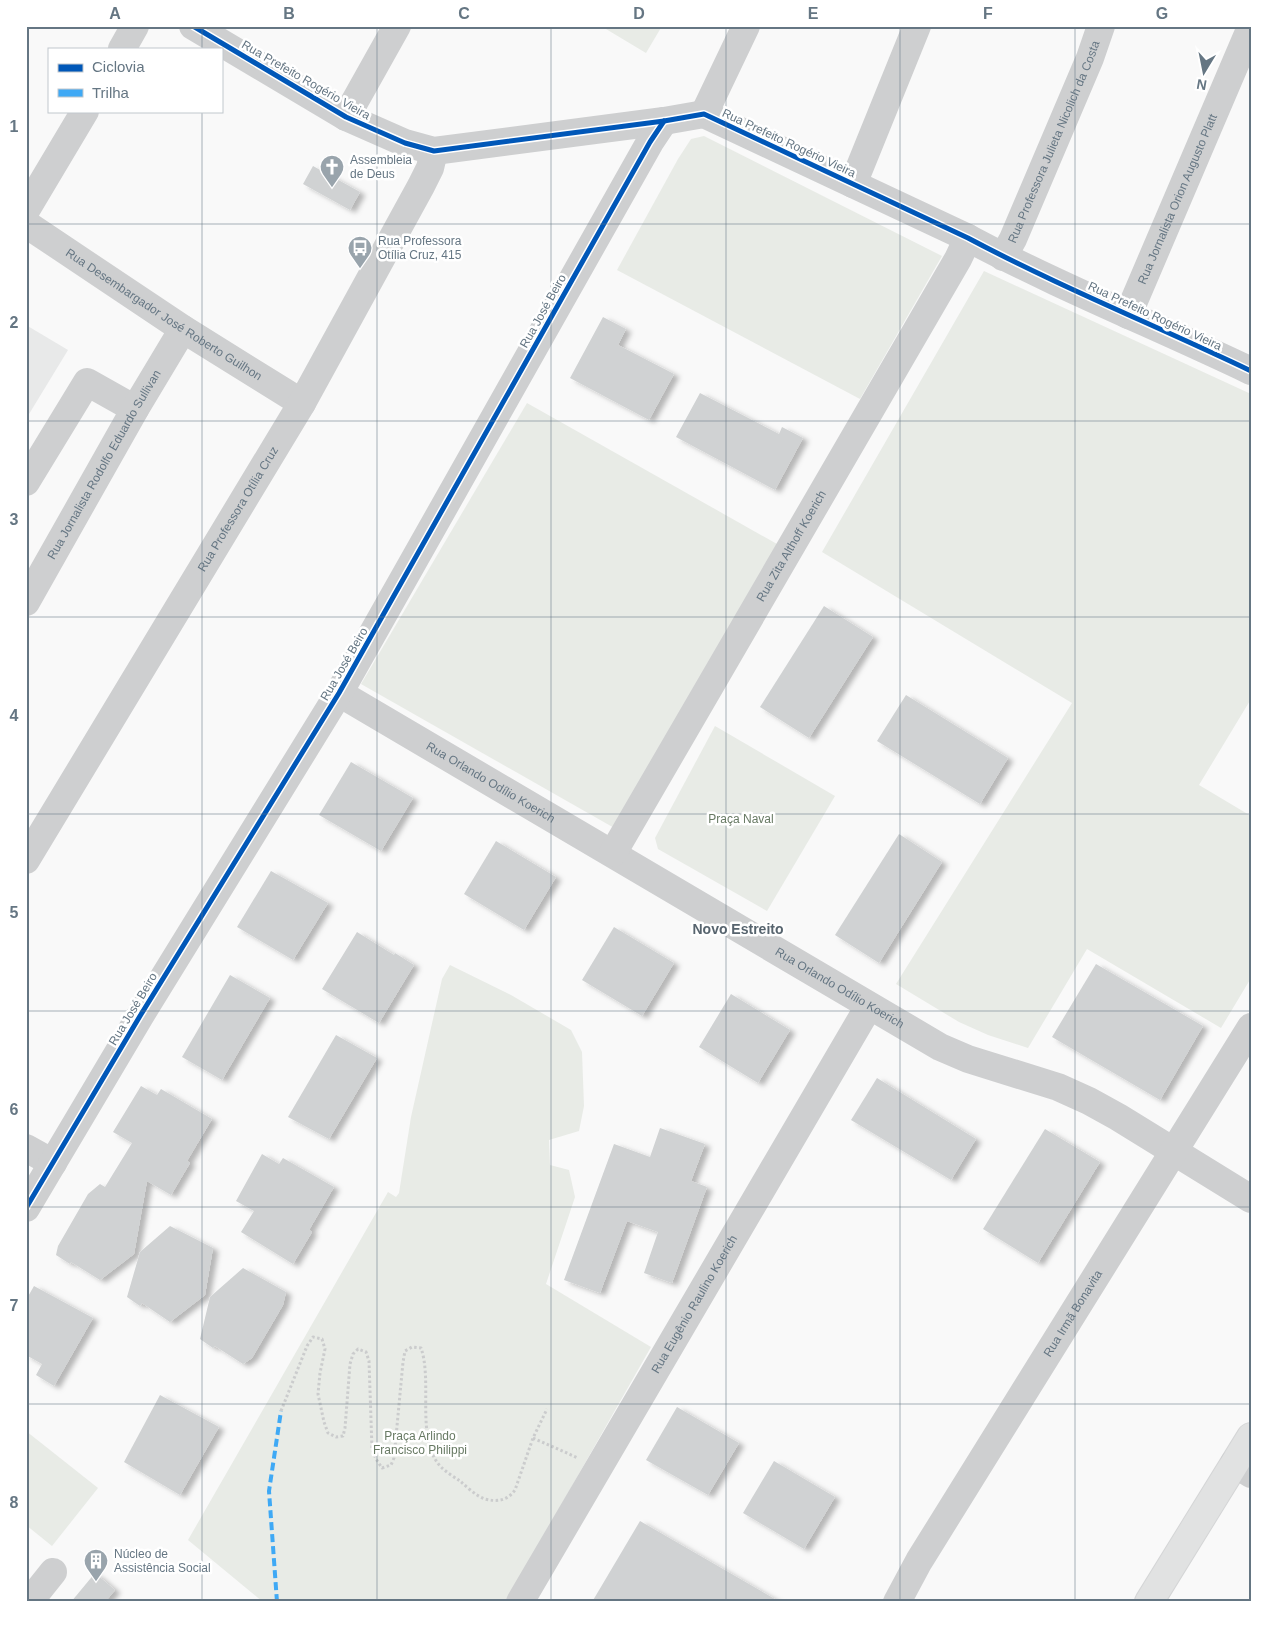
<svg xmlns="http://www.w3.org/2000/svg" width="1277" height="1628" viewBox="0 0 1277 1628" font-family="Arial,sans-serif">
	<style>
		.built { fill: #e8e9e9 }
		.green { fill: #e8ebe6 }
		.building { fill: #d0d2d3; filter: url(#shadow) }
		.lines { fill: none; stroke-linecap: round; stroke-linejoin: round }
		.major-casing { stroke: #d5d6d7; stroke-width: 30 }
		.path { stroke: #cbcccd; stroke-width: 3; stroke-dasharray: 2.5 2.5; stroke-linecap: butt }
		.minor { stroke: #cecfd0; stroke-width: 28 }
		.major { stroke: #e1e2e2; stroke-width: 28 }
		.quiet { stroke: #3fa9f5; stroke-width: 4; stroke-dasharray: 8 4; stroke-linecap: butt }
		.cycleway-casing { stroke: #fff; stroke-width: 8 }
		.cycleway { stroke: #0057b8; stroke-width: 5 }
		.grid { fill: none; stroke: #657683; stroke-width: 1; stroke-opacity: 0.55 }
		.labels { text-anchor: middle; stroke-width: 5; stroke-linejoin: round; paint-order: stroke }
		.street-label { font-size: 12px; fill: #657683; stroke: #fff }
		.poi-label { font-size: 12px; fill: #657683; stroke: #fff; text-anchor: start }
		.park-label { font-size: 12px; fill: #687a64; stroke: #fff }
		.neighbourhood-label { font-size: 14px; font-weight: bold; fill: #57646e; stroke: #fff }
		.neatline { fill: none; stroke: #657683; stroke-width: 2 }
		.grid-label { font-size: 16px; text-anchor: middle; font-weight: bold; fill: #657683 }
	</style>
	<defs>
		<filter id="shadow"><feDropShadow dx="5.5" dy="3" stdDeviation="2.5" flood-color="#0004"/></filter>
	</defs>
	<rect width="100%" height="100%" fill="#f9f9f9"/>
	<!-- built -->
	<polygon class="built" points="26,325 68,350 26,419"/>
	<!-- green -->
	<g class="green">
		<polygon points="601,26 662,26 646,53"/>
		<polygon points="704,136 942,256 860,399 617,270 678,159 691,139"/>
		<polygon points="984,271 1251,394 1251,699 1199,785 1251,816 1251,978 1221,1028 1087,949 1028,1048 988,1035 959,1022 896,984 1072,703 822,552"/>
		<polygon points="527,403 777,544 616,829 361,684"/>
		<polygon points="715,726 835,796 767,911 658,849 655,838"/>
		<polygon points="450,965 511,995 571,1030 582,1052 584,1106 579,1131 549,1140 550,1165 569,1170 575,1197 546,1284 651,1347 506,1602 263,1602 188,1540 388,1192 396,1197 399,1193 411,1117 442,979"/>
		<polygon points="26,1431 98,1488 52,1546 26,1525"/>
	</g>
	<!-- building -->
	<g class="building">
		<polygon points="313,166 360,192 350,210 303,184"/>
		<polygon points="603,317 626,329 618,345 674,374 649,420 570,378"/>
		<polygon points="700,393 779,434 782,427 803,438 775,490 676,437"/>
		<polygon points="824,606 873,637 809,738 760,707"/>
		<polygon points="906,695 1008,758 980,804 877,741"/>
		<polygon points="351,762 413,798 381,851 319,815"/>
		<polygon points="899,834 942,862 879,963 835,935"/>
		<polygon points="496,841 556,877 524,930 464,894"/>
		<polygon points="271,871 328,903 293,960 237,927"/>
		<polygon points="614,927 674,963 642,1016 582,980"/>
		<polygon points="357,932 394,955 395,953 414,965 379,1023 322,989"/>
		<polygon points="1096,964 1203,1026 1160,1100 1052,1037"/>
		<polygon points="230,975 270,998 222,1080 182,1057"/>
		<polygon points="731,994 790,1030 758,1083 699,1047"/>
		<polygon points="336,1035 377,1058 329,1139 288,1117"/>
		<polygon points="877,1078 976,1139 951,1180 851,1120"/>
		<polygon points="141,1086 157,1095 161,1089 212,1119 187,1161 190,1163 171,1195 147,1181 134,1254 100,1280 71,1262 70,1264 56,1255 58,1246 88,1194 100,1184 105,1187 132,1143 113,1132"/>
		<polygon points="660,1128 705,1144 691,1181 707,1187 672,1283 644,1273 658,1232 627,1221 600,1293 564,1280 614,1144 650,1157"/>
		<polygon points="1045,1129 1100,1162 1038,1263 983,1229"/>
		<polygon points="262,1154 279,1164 283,1158 334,1187 309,1230 312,1232 293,1264 241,1232 254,1211 236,1201"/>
		<polygon points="170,1226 213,1248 205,1295 170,1322 142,1303 140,1306 127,1297 140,1252"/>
		<polygon points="243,1268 286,1292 283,1305 252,1358 243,1364 215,1346 213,1348 200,1339 210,1297"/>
		<polygon points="34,1286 93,1318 54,1386 36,1375 42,1364 26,1355 26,1300"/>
		<polygon points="160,1395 219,1427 180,1495 124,1462"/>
		<polygon points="677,1407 739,1443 708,1495 646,1460"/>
		<polygon points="774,1461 835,1497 804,1549 743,1513"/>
		<polygon points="640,1521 780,1602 592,1602"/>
		<polygon points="95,1573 115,1590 105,1602 71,1602"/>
	</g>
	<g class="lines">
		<defs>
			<polyline id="major" points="1149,1602 1251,1437"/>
		</defs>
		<!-- major casing -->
		<use href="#major" class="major-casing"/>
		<!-- path -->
		<g class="path">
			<path d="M281,1411L307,1346L313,1337L322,1339L325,1349L320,1373L318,1394L324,1422L328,1433L336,1437L343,1436L345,1428L350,1364L353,1354L358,1349L366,1352L369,1361L372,1449L376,1459L382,1468L391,1465L394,1458L403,1362L405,1351L412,1347L421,1348C433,1382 415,1440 441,1467C446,1472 454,1477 460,1481C467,1487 476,1496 485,1499C497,1502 507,1501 515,1490L533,1438L547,1409"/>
			<polyline points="533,1438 578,1458"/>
		</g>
		<!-- minor -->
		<g class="minor">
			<path d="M193,26L346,117L405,143L434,151L664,121L704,114L968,238C1060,287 1157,326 1251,371"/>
			<polyline points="122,49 135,26"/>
			<polyline points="704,114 746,26"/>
			<polyline points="346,117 397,26"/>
			<polyline points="853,184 917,26"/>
			<polyline points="26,210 85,111"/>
			<path id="s1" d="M26,224L183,329L302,403"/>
			<path id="s2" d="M1003,257L1013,239L1090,58L1101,26"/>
			<path id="s3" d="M1128,315L1251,27"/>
			<polyline points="26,482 87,382 135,409"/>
			<path id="s4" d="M26,602L135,409L183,329"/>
			<path id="s5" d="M339,693L940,1047L968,1059L1058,1087L1089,1101L1118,1117L1251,1199"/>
			<path id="s6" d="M613,853L958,259L968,238"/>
			<path id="s7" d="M26,860L302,403L421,186L430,168L434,151"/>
			<polyline points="26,1148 53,1163"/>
			<polyline points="26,1208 140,1016 339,693 650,142 664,121"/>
			<polyline points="1234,1463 1251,1474"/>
			<polyline points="29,1602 53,1572"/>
			<path id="s8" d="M520,1602L869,1006"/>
			<path id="s9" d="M897,1602L919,1561L1251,1027"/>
		</g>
		<!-- major -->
		<use href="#major" class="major"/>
		<!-- quiet -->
		<polyline class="quiet" points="277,1602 269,1491 281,1411"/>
		<defs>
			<g id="cycleway">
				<path d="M193,26L346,117L405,143L434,151L664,121L704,114L968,238C1060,287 1157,326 1251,371"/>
				<polyline points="26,1208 140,1016 339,693 650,142 664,121"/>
			</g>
		</defs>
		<!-- cycleway casing -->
		<use href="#cycleway" class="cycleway-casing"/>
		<!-- cycleway -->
		<use href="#cycleway" class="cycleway"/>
	</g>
	<!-- grid -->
	<path class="grid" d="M202,26V49M377,26V1602M551,26V1602M726,26V1602M900,26V1602M1075,26V1602M202,111V1602M26,224H1251M26,421H1251M26,617H1251M26,814H1251M26,1011H1251M26,1207H1251M26,1404H1251"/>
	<!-- icons -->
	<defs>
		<symbol id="church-pin" viewBox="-11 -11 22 30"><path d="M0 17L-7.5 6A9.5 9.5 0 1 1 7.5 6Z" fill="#99a4ac" stroke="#fff"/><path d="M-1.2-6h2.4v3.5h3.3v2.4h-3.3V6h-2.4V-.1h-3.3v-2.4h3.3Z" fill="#fff"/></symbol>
		<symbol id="bus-pin" viewBox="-11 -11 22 30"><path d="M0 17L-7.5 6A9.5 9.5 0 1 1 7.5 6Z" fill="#99a4ac" stroke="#fff"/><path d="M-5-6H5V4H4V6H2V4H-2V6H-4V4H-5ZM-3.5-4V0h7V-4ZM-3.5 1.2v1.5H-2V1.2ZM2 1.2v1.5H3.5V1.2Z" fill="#fff"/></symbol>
		<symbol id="building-pin" viewBox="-11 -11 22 30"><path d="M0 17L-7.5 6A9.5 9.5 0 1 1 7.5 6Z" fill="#99a4ac" stroke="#fff"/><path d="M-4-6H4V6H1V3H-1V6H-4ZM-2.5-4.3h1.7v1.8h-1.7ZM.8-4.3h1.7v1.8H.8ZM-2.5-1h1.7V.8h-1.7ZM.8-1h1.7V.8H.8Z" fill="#fff"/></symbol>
	</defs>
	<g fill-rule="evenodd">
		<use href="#church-pin" x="318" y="153" width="28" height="38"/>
		<use href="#bus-pin" x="346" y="234" width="28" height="38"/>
		<use href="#building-pin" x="82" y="1547" width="28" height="38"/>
	</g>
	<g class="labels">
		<!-- street labels -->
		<g class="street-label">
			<text transform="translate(306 80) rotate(30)" y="4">Rua Prefeito Rogério Vieira</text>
			<text dy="4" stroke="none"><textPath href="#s2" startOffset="126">Rua Professora Julieta Nicolich da Costa</textPath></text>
			<text transform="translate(789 143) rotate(25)" y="4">Rua Prefeito Rogério Vieira</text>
			<text dy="4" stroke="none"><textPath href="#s3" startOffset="126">Rua Jornalista Orion Augusto Platt</textPath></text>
			<text transform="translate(543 311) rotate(-61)" y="4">Rua José Beiro</text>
			<text dy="4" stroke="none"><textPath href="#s1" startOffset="165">Rua Desembargador José Roberto Guilhon</textPath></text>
			<text transform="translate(1155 316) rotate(25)" y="4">Rua Prefeito Rogério Vieira</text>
			<text dy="4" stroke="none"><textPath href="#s4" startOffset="158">Rua Jornalista Rodolfo Eduardo Sullivan</textPath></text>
			<text dy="4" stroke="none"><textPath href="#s7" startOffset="410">Rua Professora Otília Cruz</textPath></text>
			<text dy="4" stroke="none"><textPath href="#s6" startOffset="355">Rua Zita Althoff Koerich</textPath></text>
			<text transform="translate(344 664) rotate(-60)" y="4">Rua José Beiro</text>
			<text dy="4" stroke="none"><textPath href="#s5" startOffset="176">Rua Orlando Odílio Koerich</textPath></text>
			<text dy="4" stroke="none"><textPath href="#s5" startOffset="581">Rua Orlando Odílio Koerich</textPath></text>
			<text transform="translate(133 1009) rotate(-59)" y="4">Rua José Beiro</text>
			<text dy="4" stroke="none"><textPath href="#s8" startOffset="345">Rua Eugênio Raulino Koerich</textPath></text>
			<text dy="4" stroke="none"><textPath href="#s9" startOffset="338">Rua Irmã Bonavita</textPath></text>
		</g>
		<!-- poi labels -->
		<g class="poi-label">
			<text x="350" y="164">Assembleia<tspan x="350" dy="14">de Deus</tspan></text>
			<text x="378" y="245">Rua Professora<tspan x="378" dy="14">Otília Cruz, 415</tspan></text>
			<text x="114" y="1558">Núcleo de<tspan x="114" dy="14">Assistência Social</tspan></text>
		</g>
		<!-- park labels -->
		<g class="park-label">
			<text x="741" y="823">Praça Naval</text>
			<text x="420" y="1440">Praça Arlindo<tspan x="420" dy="14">Francisco Philippi</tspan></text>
		</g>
		<!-- neighbourhood labels -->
		<g class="neighbourhood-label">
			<text x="738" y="934">Novo Estreito</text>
		</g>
	</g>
	<!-- border -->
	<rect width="1277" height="1628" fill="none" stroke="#ffffff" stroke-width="55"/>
	<!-- legend -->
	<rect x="48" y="48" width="175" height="65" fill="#ffffff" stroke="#c1c8cd"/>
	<rect x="58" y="64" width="25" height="8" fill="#0057b8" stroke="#c1c8cd"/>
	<text x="92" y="72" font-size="15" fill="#657683">Ciclovia</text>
	<rect x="58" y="89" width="25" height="8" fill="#3fa9f5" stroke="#c1c8cd"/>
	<text x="92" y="98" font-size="15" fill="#657683">Trilha</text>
	<!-- north arrow -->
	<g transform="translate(1204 72) rotate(190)" stroke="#ffffff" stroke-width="4" paint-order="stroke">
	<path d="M0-4L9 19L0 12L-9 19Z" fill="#657683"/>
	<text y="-8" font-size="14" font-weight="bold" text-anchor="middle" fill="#657683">N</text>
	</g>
	<rect x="28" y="28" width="1222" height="1572" class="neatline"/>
	<g class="grid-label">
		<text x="115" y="19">A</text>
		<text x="289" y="19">B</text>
		<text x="464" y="19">C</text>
		<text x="639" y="19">D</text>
		<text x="813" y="19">E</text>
		<text x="988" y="19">F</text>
		<text x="1162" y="19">G</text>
		<text x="14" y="132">1</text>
		<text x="14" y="328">2</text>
		<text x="14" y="525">3</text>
		<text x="14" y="721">4</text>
		<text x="14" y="918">5</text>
		<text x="14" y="1115">6</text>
		<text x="14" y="1311">7</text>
		<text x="14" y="1508">8</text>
	</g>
</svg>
